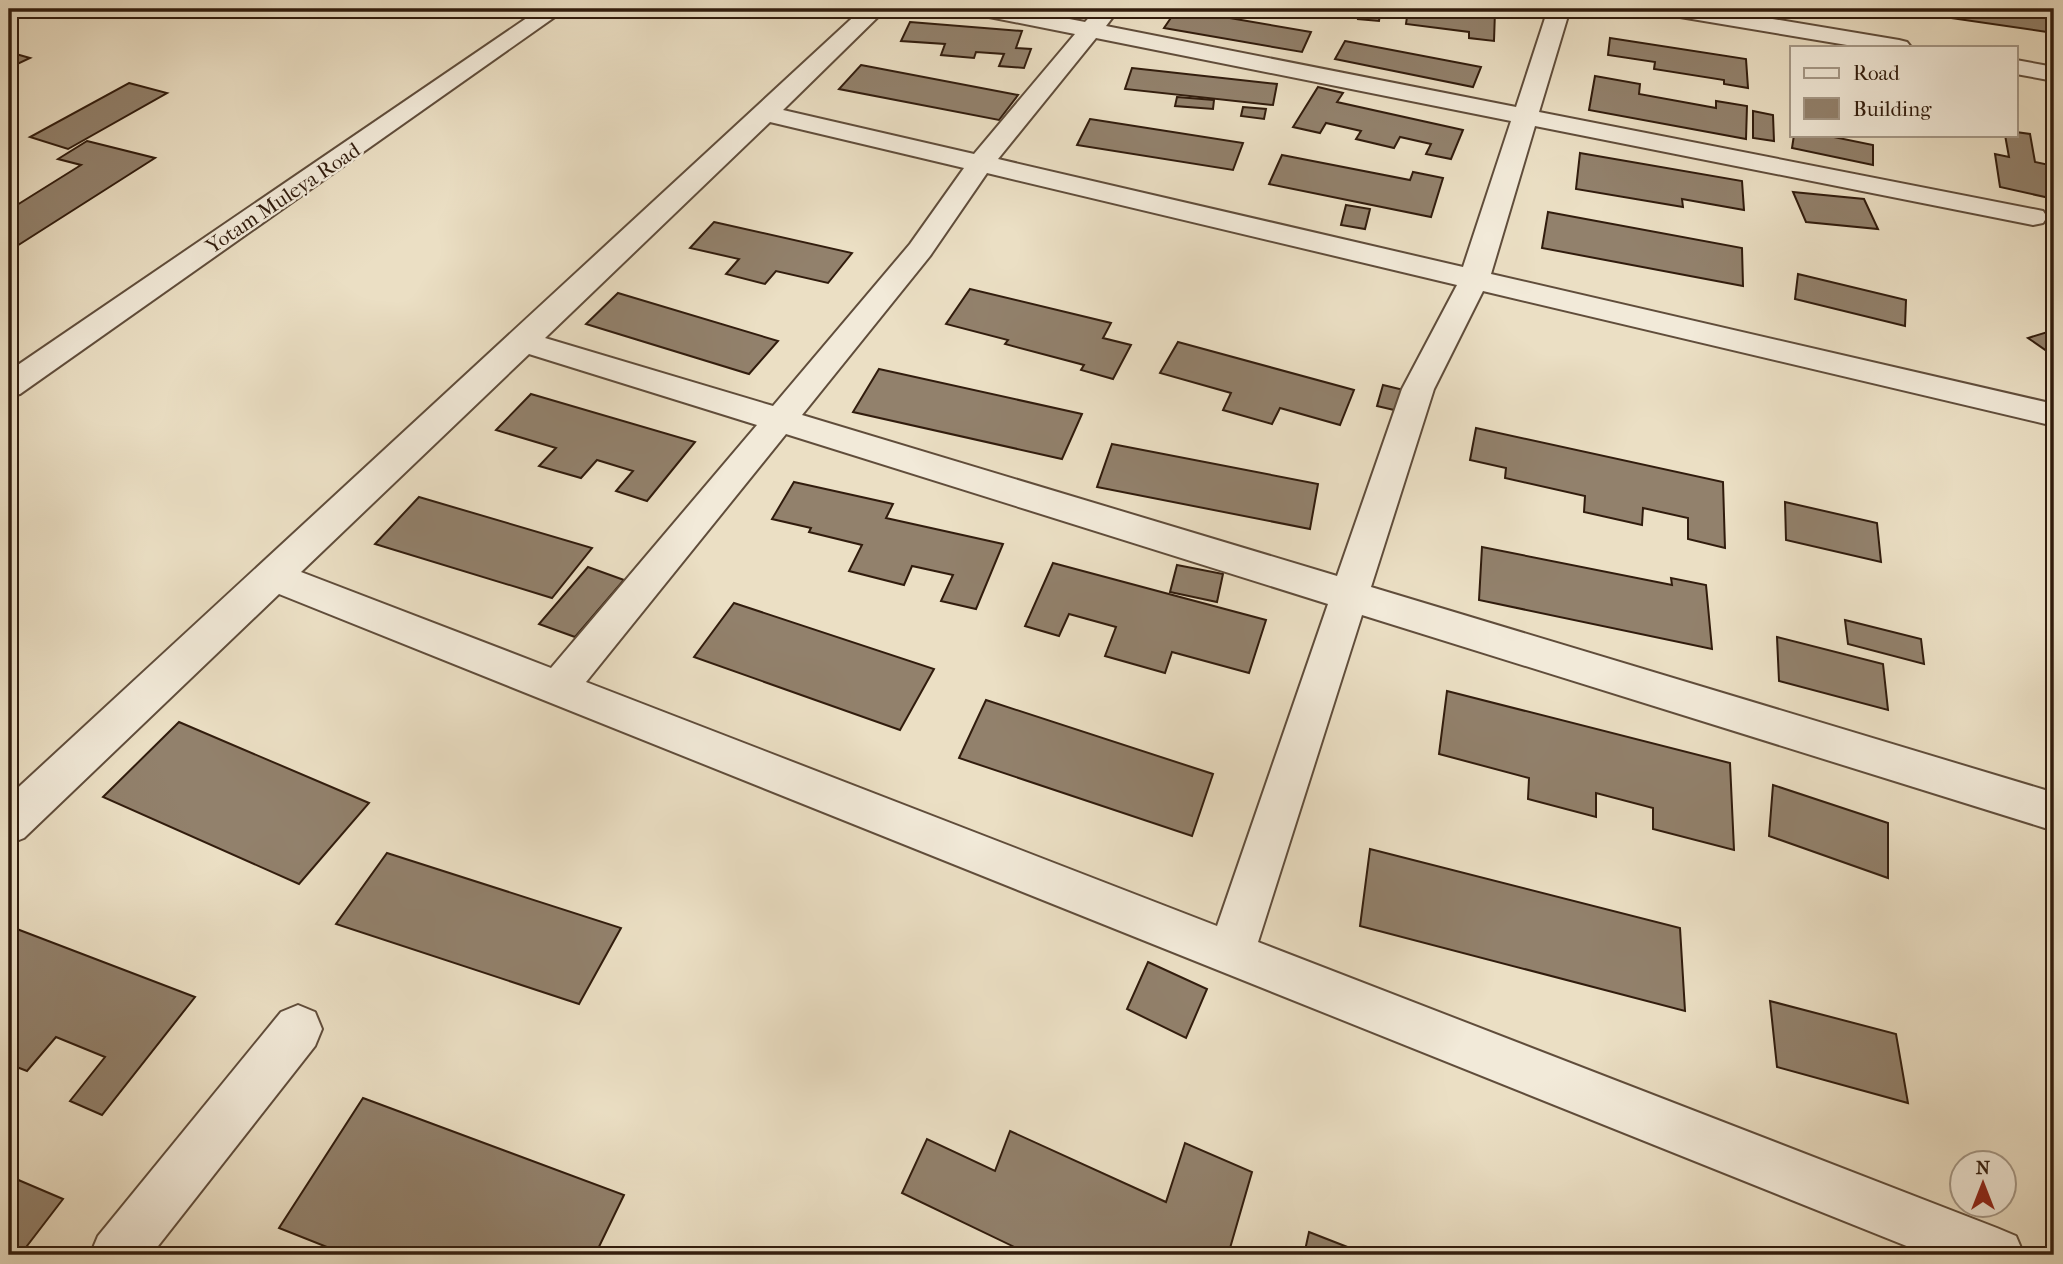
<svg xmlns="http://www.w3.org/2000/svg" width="2063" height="1264" viewBox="0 0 2063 1264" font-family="'IM FELL French Canon',serif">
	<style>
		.building { fill: #92816c; stroke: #311c0d; stroke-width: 2 }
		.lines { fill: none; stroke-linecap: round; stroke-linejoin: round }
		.minor-casing { stroke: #604d3b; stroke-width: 4 }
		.minor { fill: #f2ead9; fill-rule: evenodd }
		.labels { text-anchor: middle; stroke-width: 5; stroke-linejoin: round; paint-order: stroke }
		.far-street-label { font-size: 21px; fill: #311c0d; stroke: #f2ead9 }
	</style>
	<rect width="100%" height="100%" fill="#ebdfc4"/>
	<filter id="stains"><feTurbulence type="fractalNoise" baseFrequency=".00286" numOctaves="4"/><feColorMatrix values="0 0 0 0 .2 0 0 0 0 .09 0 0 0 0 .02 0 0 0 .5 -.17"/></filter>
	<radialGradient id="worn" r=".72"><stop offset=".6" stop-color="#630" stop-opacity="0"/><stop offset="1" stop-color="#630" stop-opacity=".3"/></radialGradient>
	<!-- building -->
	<g class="building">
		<polygon points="1177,9 1311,32 1302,52 1164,28"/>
		<polygon points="1360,9 1472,9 1495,11 1494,41 1469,38 1469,32 1406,24 1407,17 1380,14 1379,21 1358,19"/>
		<polygon points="1889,9 1981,9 2054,19 2054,33"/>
		<polygon points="910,22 1022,31 1016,48 1031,49 1024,68 999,66 1004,54 976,52 974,58 941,55 945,44 901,41"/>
		<polygon points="1610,38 1746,59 1748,88 1724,84 1724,80 1654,69 1655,62 1608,55"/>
		<polygon points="1345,41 1481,67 1473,87 1335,59"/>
		<polygon points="9,52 30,58 9,68"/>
		<polygon points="861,65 1018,95 999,120 839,89"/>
		<polygon points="1132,68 1277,84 1273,105 1125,89"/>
		<polygon points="1595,76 1640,84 1639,94 1716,108 1716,101 1747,106 1746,139 1589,110"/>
		<polygon points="129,83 167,93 68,149 30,137"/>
		<polygon points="1318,87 1343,93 1337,102 1463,130 1451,159 1426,154 1431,144 1400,137 1394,148 1356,139 1361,131 1326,123 1320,133 1293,127"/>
		<polygon points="1177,97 1214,100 1213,109 1175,106"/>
		<polygon points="1243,107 1266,109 1264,119 1241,116"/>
		<polygon points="1753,111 1773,115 1774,141 1753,138"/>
		<polygon points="1090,119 1243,143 1233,170 1077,145"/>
		<polygon points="2016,132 2030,134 2035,162 2054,166 2054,199 2000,187 1995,154 2009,157 2005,135 2016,135"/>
		<polygon points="1794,135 1824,135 1873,145 1873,165 1792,148"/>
		<polygon points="87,141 155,158 9,251 9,210 81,165 58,159"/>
		<polygon points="1580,153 1742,181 1744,210 1682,199 1683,207 1576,189"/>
		<polygon points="1282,155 1410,180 1413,172 1443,178 1431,217 1269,184"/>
		<polygon points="1793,192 1864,199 1878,229 1806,222"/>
		<polygon points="1346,205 1370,209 1365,229 1341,225"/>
		<polygon points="1548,212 1742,248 1743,286 1542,248"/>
		<polygon points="714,222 852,253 828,283 776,271 765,284 726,274 739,259 690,248"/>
		<polygon points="1798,274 1906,300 1905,326 1795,299"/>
		<polygon points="970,289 1111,323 1103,338 1131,345 1113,379 1081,370 1084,365 1005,344 1008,340 946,324"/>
		<polygon points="618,293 778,341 749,374 586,324"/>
		<polygon points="2054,330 2054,356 2028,338"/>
		<polygon points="1178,342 1354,390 1340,425 1280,408 1272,424 1223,410 1231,393 1160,373"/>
		<polygon points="879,369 1082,414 1062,459 853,412"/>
		<polygon points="1383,385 1412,392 1407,413 1377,406"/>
		<polygon points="531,394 695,442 647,501 616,491 633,471 597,460 581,478 539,466 556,448 496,430"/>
		<polygon points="1476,428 1723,482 1725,548 1688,539 1688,518 1643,508 1642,525 1584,512 1585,496 1505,478 1506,468 1470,460"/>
		<polygon points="1112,444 1318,484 1310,529 1097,487"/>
		<polygon points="794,482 893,504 886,518 1003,544 976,609 941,601 953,575 912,566 904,585 849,571 862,545 809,532 811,528 772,519"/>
		<polygon points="419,497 592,548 552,598 375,544"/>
		<polygon points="1785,502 1877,523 1881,562 1786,540"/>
		<polygon points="1482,547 1672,585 1671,578 1706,585 1712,649 1479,600"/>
		<polygon points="1053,563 1266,620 1249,673 1172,652 1165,673 1105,656 1116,627 1069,614 1059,636 1025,626"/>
		<polygon points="1177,565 1223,574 1217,602 1170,592"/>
		<polygon points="588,567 624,580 575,637 539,624"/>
		<polygon points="734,603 934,669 900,730 694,657"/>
		<polygon points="1845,620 1921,639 1924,664 1848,644"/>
		<polygon points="1777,637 1883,664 1888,710 1779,681"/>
		<polygon points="1447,691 1730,763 1734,850 1653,829 1653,808 1596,793 1596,817 1528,799 1529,778 1439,754"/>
		<polygon points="986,700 1213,774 1192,836 959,758"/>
		<polygon points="179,722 369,803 299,884 103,797"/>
		<polygon points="1773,785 1888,823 1888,878 1769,836"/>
		<polygon points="1370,849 1680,928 1685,1011 1360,926"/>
		<polygon points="387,853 621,928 579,1004 336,924"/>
		<polygon points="9,926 195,997 102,1115 70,1101 105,1057 56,1037 27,1071 9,1064"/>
		<polygon points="1148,962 1207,989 1186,1038 1127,1009"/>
		<polygon points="1770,1001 1896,1034 1908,1103 1777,1067"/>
		<polygon points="363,1098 624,1195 595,1255 347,1255 279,1228"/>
		<polygon points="1010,1131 1166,1202 1185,1143 1252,1172 1228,1255 1031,1255 902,1193 927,1139 995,1171"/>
		<polygon points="9,1176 63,1199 20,1255 9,1255"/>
		<polygon points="1309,1232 1368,1255 1304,1255"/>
	</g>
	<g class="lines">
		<defs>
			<g id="minor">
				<polygon points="540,9 566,9 20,394 9,397 9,371"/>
				<path d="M862,9H886L783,110L974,154L1075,34L984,16L976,14L973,9H1017L1085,22L1097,9H1113L1116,13L1106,26L1516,107L1548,9H1570L1539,112L2043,211L2047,217L2043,223L2033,225L1535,126L1491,274L2054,404V426L1483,291L1434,389L1371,587L2045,790L2054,793V825L2045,828L1362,615L1258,942L1997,1228L2016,1236L2024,1255H1929L279,594L24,838L9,844V796ZM1096,38L1511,121L1463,267L998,159ZM770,122L964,168L910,244L773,406L545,338ZM987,173L1457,285L1402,389L1337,576L802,415L930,256ZM529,354L757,425L551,668L301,572ZM786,434L1328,604L1217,926L586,682Z"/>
				<polygon points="1663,9 1713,9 1899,40 1907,42 1911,47 1859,47 1674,16 1666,14"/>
				<polygon points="2016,60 2054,67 2054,81 2016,74"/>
				<polygon points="298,1005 315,1012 322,1029 315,1046 151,1255 90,1255 98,1236 281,1012"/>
			</g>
		</defs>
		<!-- minor casing -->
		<use href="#minor" class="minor-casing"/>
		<!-- minor -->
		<use href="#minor" class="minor"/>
	</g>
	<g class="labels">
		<!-- far-street labels -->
		<g class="far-street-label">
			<text transform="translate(283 198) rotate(-34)" y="7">Yotam Muleya Road</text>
		</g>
	</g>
	<!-- margin -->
	<rect width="2063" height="1264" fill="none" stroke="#ebdfc4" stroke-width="35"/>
	<rect x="10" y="10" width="2042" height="1243" fill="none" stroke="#311c0d" stroke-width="3.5"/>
	<rect x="18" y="18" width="2028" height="1229" fill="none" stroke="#311c0d" stroke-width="2"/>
	<!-- legend -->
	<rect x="1790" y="46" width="228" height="91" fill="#f2ead9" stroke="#a59887" stroke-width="2"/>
	<rect x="1804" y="68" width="35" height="10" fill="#f2ead9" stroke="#a59887" stroke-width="2"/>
	<text x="1853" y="80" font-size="21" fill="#311c0d">Road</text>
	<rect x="1804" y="98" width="35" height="21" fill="#92816c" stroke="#a59887" stroke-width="2"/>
	<text x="1853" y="116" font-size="21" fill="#311c0d">Building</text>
	<!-- north arrow -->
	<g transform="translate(1983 1184)"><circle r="33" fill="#f2ead9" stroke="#a59887" stroke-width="2"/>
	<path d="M0-5L12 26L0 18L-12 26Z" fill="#8f2418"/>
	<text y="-10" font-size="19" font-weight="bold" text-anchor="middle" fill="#311c0d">N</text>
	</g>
	<rect width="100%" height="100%" filter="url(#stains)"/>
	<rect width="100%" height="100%" fill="url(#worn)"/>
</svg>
